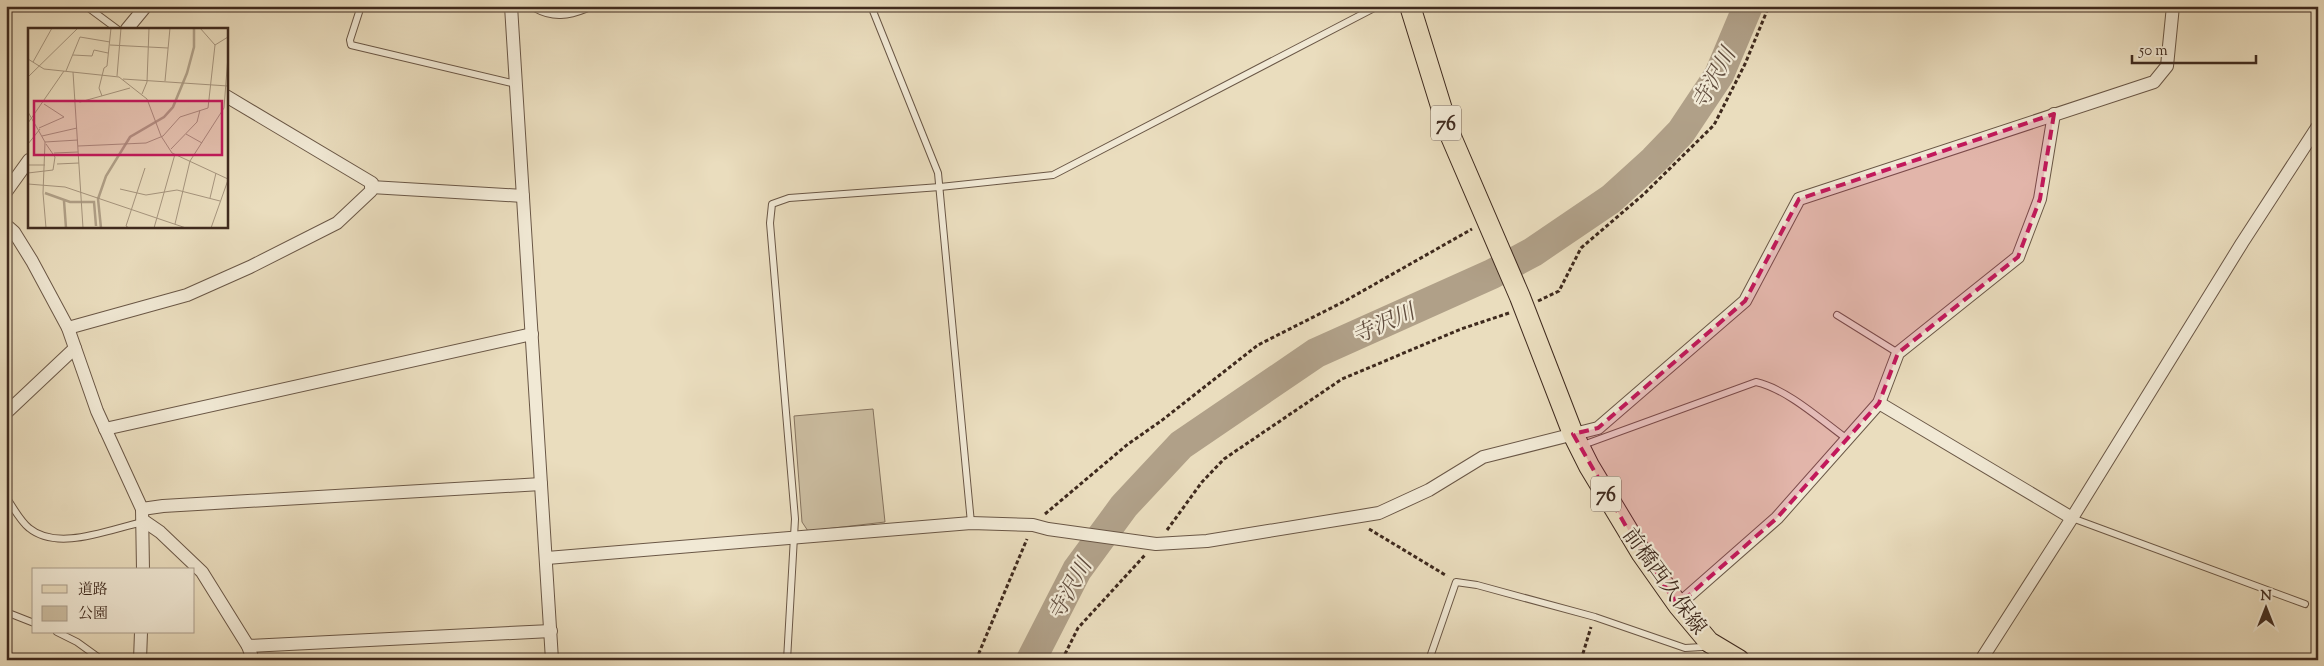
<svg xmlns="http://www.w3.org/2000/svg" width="2324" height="666" viewBox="0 0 2324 666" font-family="'Sorts Mill Goudy','Noto Serif JP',serif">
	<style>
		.green { fill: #cdbfa3; stroke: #867460 }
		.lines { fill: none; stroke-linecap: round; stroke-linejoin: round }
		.river { stroke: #b0a088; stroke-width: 30 }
		.lane-casing { stroke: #6a5746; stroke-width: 8 }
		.street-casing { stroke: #6a5746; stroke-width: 14 }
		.primary-casing { stroke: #3f2a1e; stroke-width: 22 }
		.path { stroke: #3f2a1e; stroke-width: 3; stroke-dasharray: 4 2.5; stroke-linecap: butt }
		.lane { stroke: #f1e9d5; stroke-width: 6 }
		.street { stroke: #f1e9d5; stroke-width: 12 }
		.primary { stroke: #eaddbe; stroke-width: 20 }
		.marked { fill: #c2185b; fill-opacity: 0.2; stroke: #c2185b; stroke-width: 4; stroke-dasharray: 10 6; stroke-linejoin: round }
		.labels { text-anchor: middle; stroke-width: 4.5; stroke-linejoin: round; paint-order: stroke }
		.shield { fill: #f1e9d5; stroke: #746355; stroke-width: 1 }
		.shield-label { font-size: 20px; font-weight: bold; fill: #3f2a1e }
		.street-label { font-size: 21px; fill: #3f2a1e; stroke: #f1e9d5 }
		.water-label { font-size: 22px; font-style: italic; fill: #614d3e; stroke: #f1e9d5 }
		.inset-river { fill: none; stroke: #b0a088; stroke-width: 2.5 }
		.inset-road { fill: none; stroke: #a6957e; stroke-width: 1 }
		.view { fill: #c2185b; fill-opacity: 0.15; stroke: #c2185b; stroke-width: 2.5 }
		.inset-edge { fill: none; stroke: #3f2a1e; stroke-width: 2.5 }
	</style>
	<rect width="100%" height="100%" fill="#eaddbe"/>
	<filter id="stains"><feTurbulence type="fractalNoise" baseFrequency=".004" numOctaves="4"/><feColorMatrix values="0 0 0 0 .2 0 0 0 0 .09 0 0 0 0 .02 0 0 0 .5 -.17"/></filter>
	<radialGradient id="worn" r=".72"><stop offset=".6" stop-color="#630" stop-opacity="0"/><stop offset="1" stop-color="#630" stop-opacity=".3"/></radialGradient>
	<!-- green -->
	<polygon class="green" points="873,409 885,522 808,531 802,522 794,416"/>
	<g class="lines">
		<!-- river -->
		<polyline class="river" points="1031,660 1077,570 1124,506 1181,445 1316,353 1492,274 1533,252 1611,199 1654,160 1681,132 1719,75 1748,6"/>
		<defs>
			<g id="lane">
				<polyline points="86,6 117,29"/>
				<polyline points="361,6 350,40 351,45 516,84"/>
				<polyline points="871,6 938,173 971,523"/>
				<polyline points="1837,315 1898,353"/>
				<path d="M1583,445L1756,382C1787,389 1821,420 1847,439"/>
				<path d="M6,497C13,507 20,521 29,528C58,552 110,529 143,522"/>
				<polyline points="2072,518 2305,604"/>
				<polyline points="6,612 34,623"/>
				<polyline points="57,632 77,642 102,660"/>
				<polyline points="787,660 795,519 770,223 772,204 789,198 940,187 1053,175 1378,6"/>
				<polyline points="1429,660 1456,582 1477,585 1595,617 1685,648 1702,647 1708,643"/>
			</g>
			<g id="street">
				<polyline points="511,6 552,660"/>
				<path d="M537,6C553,15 568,13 585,6"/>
				<polyline points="127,29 146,6"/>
				<polyline points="371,187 523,196"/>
				<polyline points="6,192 29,160"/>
				<polyline points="6,225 14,232 32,261 68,328 97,411 142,509 143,570"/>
				<polyline points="68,328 187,295 250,267 337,223 371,191 372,183 226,96"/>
				<polyline points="1879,403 2072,518"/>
				<polyline points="6,413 75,348"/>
				<polyline points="105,429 532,334"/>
				<polyline points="142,509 163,506 541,484"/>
				<polyline points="144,521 160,532 202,572 248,646 253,660"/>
				<polyline points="547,558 971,523 1033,525 1048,529 1156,544 1207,541 1379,513 1429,490 1483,457 1598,428 1745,301 1799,199 2154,82 2167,66 2173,6"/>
				<polyline points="1678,605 1777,518 1879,403 1898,353 2018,257 2040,199 2054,114"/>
				<polyline points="248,646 551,631"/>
				<polyline points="140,660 141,632"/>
				<polyline points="1981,660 2072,518 2242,243 2318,126"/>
			</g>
			<polyline id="primary" points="1410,6 1449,132 1520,297 1573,434 1589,466 1642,554 1678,605 1709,642 1739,660"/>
		</defs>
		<!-- lane casing -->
		<use href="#lane" class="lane-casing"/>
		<!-- street casing -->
		<use href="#street" class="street-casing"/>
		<!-- primary casing -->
		<use href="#primary" class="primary-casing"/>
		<!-- path -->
		<g class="path">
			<polyline points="1538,301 1559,291 1581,248 1644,194 1714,125 1745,64 1769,6"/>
			<polyline points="1045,514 1128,444 1161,421 1258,345 1345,301 1472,229"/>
			<polyline points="1369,529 1447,576"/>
			<polyline points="1167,530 1202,482 1224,459 1342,379 1461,329 1509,313"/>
			<polyline points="976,660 1027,539"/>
			<polyline points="1062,660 1078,628 1145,555"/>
			<polyline points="1581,660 1591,627"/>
		</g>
		<!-- lane -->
		<use href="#lane" class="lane"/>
		<!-- street -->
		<use href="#street" class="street"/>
		<!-- primary -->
		<use href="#primary" class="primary"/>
	</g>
	<!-- marked area -->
	<path class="marked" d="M2054,114L2040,199L2018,257L1898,353L1879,403L1777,518L1678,605L1642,554L1573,434L1598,428L1745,301L1799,199Z"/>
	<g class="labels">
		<!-- shield labels -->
		<g class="shield">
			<rect x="1431" y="105.5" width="30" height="35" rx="4"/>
			<rect x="1591" y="476.5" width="30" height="35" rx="4"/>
		</g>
		<g class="shield-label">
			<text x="1446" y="130">76</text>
			<text x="1606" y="501">76</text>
		</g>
		<!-- street labels -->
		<g class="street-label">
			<text transform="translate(1665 581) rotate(54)" y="7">前橋西久保線</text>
		</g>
		<!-- water labels -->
		<g class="water-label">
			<text transform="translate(1713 78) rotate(-61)" y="8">寺沢川</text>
			<text transform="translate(1383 323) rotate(-24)" y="8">寺沢川</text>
			<text transform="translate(1069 589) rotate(-61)" y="8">寺沢川</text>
		</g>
	</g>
	<!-- overview -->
	<g transform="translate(28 28)">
		<rect width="200" height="200" fill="#eaddbe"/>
		<path class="inset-river" d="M17,165L42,174H66L68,198M36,173L38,200M73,200L70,171L78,148L102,109L136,89L145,79L159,45L166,19V0"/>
		<path class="inset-road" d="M172,0L187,17M82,17L140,20M45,27L64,28L66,22L80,25M0,31L16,41L91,49L119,71L133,108L144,125L200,151M5,34L24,0M38,43L52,9L82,14M45,44L55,200M89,48L93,0M0,49L50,0M95,51L200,58M137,53L142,0M114,66L119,54L121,0M74,68L71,60L76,40L79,38L83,0M47,72L52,74L102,60M0,84L17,114L15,165L18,200M0,95L36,43M11,100L36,89L16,76M158,106L174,115M14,108L49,100M17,114L50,112M0,116L12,101M50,118L118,115L135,108L152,89L180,80L187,17L200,9M143,121L169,94L172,82M26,125L50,124M29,136L51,135M0,137H17M0,145L25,142L27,129L18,116M0,156L37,159L158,200M92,161L118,167L149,162L192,173M182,170L188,145M147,196L162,133L196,80L200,28M101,200L98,198L117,140M126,200L147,126M183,200L200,152"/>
		<path class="view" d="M6,73H194V127H6Z"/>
		<rect width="200" height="200" class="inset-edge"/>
	</g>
	<!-- margin -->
	<rect width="2324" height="666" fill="none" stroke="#eaddbe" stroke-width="25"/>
	<rect x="8" y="8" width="2309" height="651" fill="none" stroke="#3f2a1e" stroke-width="2.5"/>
	<rect x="12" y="12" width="2299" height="641" fill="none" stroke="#3f2a1e"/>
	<!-- legend -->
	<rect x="32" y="568" width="162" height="65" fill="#f1e9d5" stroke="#aa9d8c"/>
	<rect x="42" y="585" width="25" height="8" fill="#eaddbe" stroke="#aa9d8c"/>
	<text x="78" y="594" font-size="15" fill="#3f2a1e">道路</text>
	<rect x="42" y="606" width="25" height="15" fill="#cdbfa3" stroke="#aa9d8c"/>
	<text x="78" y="618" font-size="15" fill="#3f2a1e">公園</text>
	<!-- north arrow -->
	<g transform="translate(2266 608)" stroke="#f1e9d5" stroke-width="4" paint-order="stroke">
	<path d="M0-4L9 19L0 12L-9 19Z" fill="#3f2a1e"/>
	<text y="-8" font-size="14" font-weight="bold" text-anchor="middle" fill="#3f2a1e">N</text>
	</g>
	<!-- scale -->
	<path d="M2132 55v8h124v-8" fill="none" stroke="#3f2a1e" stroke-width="2.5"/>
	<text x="2139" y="55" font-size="15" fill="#3f2a1e" stroke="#f1e9d5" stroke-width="4" paint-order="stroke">50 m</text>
	<rect width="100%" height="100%" filter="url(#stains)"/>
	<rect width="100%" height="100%" fill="url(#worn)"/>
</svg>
